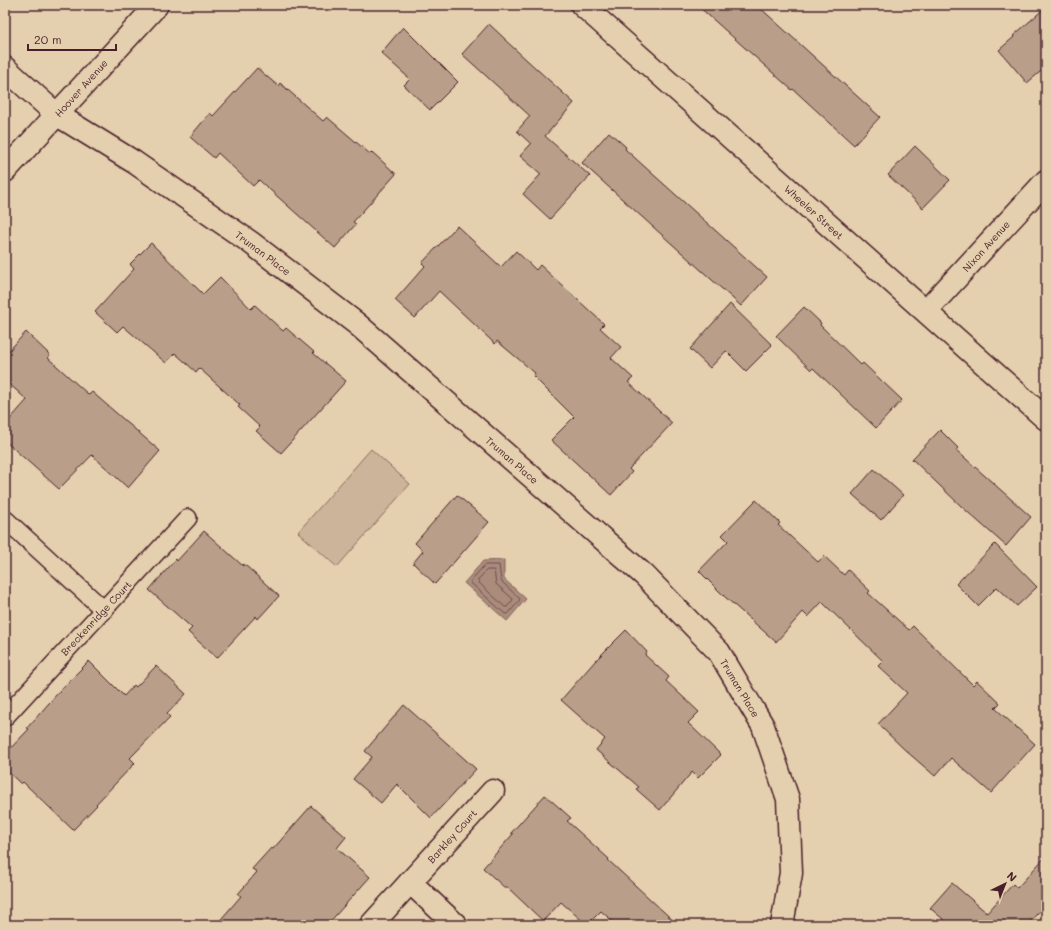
<svg xmlns="http://www.w3.org/2000/svg" width="1051" height="930" viewBox="0 0 1051 930" font-family="Mali,sans-serif">
	<style>
		.green { fill: #cbb499; stroke: #8a6a62 }
		.water { fill: #aa8c7c; stroke: #84605c }
		.lines { fill: none; stroke-linecap: round; stroke-linejoin: round }
		.shore { stroke: #704b4b; stroke-width: 1 }
		.building { fill: #b99f8a; stroke: #4a1f2b }
		.lane-casing { stroke: #4a1f2b; stroke-width: 20 }
		.street-casing { stroke: #4a1f2b; stroke-width: 25 }
		.secondary-casing { stroke: #4a1f2b; stroke-width: 25 }
		.lane { stroke: #e4d0ae; stroke-width: 17 }
		.street { stroke: #e4d0ae; stroke-width: 22 }
		.secondary { stroke: #e4d0ae; stroke-width: 22 }
		.labels { text-anchor: middle; stroke-width: 4; stroke-linejoin: round; paint-order: stroke }
		.street-label { font-size: 10px; fill: #4a1f2b; stroke: #e4d0ae }
	</style>
	<rect width="100%" height="100%" fill="#e4d0ae"/>
	<filter id="ink" filterUnits="userSpaceOnUse"><feTurbulence type="fractalNoise" baseFrequency=".025" numOctaves="2"/><feDisplacementMap in="SourceGraphic" scale="8" xChannelSelector="R" yChannelSelector="G"/><feConvolveMatrix kernelMatrix="1 2 1 2 8 2 1 2 1" color-interpolation-filters="sRGB"/></filter>
	<g filter="url(#ink)">
		<!-- green -->
		<polygon class="green" points="371,449 410,484 337,567 298,532"/>
		<!-- water -->
		<polygon class="water" points="504,560 504,579 526,599 507,621 464,583 483,561"/>
		<g class="lines">
			<!-- shore -->
			<g class="shore">
				<polygon points="485,565 499,565 501,581 520,599 519,601 508,614 505,614 471,583 471,581"/>
				<polygon points="487,570 494,570 496,584 513,599 512,601 507,607 505,607 478,582 478,580"/>
			</g>
		</g>
		<!-- building -->
		<g class="building">
			<polygon points="697,5 757,5 880,117 854,145 793,89 792,90"/>
			<polygon points="1046,7 1046,67 1027,83 999,50 1014,37 1013,36"/>
			<polygon points="489,24 505,39 505,40 574,103 545,136 590,176 550,219 523,194 541,174 520,156 531,144 517,131 530,116 462,54"/>
			<polygon points="403,27 458,82 430,110 404,85 410,79 381,53"/>
			<polygon points="257,68 278,86 280,83 323,121 327,117 370,154 372,152 396,174 353,222 356,224 335,248 259,180 253,186 218,153 214,158 190,137 210,113 213,116"/>
			<polygon points="609,132 626,147 625,149 767,277 741,306 582,163"/>
			<polygon points="915,146 950,180 923,208 888,175"/>
			<polygon points="457,226 501,267 516,251 536,270 540,265 604,324 600,328 621,347 611,358 633,378 628,382 672,423 629,469 632,472 611,495 551,440 574,417 533,376 535,373 497,341 495,344 439,291 415,318 395,300 425,266 422,263"/>
			<polygon points="151,243 203,294 220,277 251,309 255,305 283,331 286,328 314,352 313,353 346,381 281,453 256,431 260,427 238,407 240,405 199,368 196,372 175,353 166,363 123,326 117,332 95,312 134,269 130,264"/>
			<polygon points="730,304 772,345 746,371 726,351 710,368 690,349"/>
			<polygon points="804,307 821,323 820,325 861,365 863,363 902,400 876,428 813,368 811,370 776,336"/>
			<polygon points="26,332 50,355 48,358 89,395 92,392 160,451 128,488 92,455 59,489 5,441 5,425 27,400 5,380 5,355"/>
			<polygon points="940,430 958,448 956,450 1031,517 1006,546 962,507 912,459"/>
			<polygon points="874,469 903,495 881,520 852,494"/>
			<polygon points="457,495 489,522 435,584 413,563 423,551 415,543"/>
			<polygon points="756,500 780,523 778,525 818,562 824,556 844,575 848,570 870,591 868,593 909,630 913,626 973,685 977,681 1000,703 995,708 1035,744 991,793 951,758 935,776 905,750 878,724 907,693 878,666 883,661 822,602 808,617 803,612 776,642 725,597 699,571 728,541 722,535"/>
			<polygon points="204,531 243,566 244,564 279,596 258,619 256,616 217,658 188,632 192,628 149,590 176,559 177,561"/>
			<polygon points="995,544 1037,587 1017,606 997,587 978,606 956,584"/>
			<polygon points="626,630 647,652 645,655 669,677 666,681 699,712 688,723 721,755 698,778 692,772 660,810 636,789 639,787 596,750 605,739 561,700 596,660"/>
			<polygon points="89,661 124,696 134,685 136,687 156,666 186,694 167,714 170,717 130,758 135,763 96,804 97,805 73,830 23,782 21,784 5,769 5,754 29,729 27,728 65,685"/>
			<polygon points="404,705 476,769 431,818 397,784 381,803 353,779 372,757 365,751"/>
			<polygon points="545,795 571,818 567,821 609,859 608,860 678,925 617,925 601,911 587,925 561,902 543,921 506,886 505,888 483,868 513,834 511,833"/>
			<polygon points="311,806 346,837 337,848 370,877 327,925 216,925 241,896 238,894 257,872 252,869 271,848 273,849"/>
			<polygon points="1046,856 1046,904 1027,925 950,925 930,908 952,883 987,913 1013,884 1017,888"/>
		</g>
		<g class="lines">
			<defs>
				<g id="lane">
					<polyline points="5,519 104,610"/>
					<polyline points="5,717 188,518"/>
				</g>
				<g id="street">
					<polyline points="582,5 1046,419"/>
					<polyline points="5,68 56,114 134,162 250,242 357,324 644,575 719,652 763,726 788,799 791,873 782,925"/>
					<polyline points="926,311 1046,181"/>
					<polyline points="410,882 456,925"/>
					<polyline points="371,925 493,791"/>
				</g>
				<polyline id="secondary" points="5,171 157,5"/>
			</defs>
			<!-- lane casing -->
			<use href="#lane" class="lane-casing"/>
			<!-- street casing -->
			<use href="#street" class="street-casing"/>
			<!-- secondary casing -->
			<use href="#secondary" class="secondary-casing"/>
			<!-- lane -->
			<use href="#lane" class="lane"/>
			<!-- street -->
			<use href="#street" class="street"/>
			<!-- secondary -->
			<use href="#secondary" class="secondary"/>
		</g>
	</g>
	<g class="labels">
		<!-- street labels -->
		<g class="street-label">
			<text transform="translate(81 88) rotate(-48)" y="4">Hoover Avenue</text>
			<text transform="translate(814 212) rotate(42)" y="4">Wheeler Street</text>
			<text transform="translate(986 246) rotate(-48)" y="4">Nixon Avenue</text>
			<text transform="translate(263 253) rotate(37)" y="4">Truman Place</text>
			<text transform="translate(512 460) rotate(41)" y="4">Truman Place</text>
			<text transform="translate(96 618) rotate(-47)" y="4">Breckenridge Court</text>
			<text transform="translate(740 688) rotate(59)" y="4">Truman Place</text>
			<text transform="translate(452 836) rotate(-48)" y="4">Barkley Court</text>
		</g>
	</g>
	<!-- margin -->
	<rect width="1051" height="930" fill="none" stroke="#e4d0ae" stroke-width="20"/>
	<rect x="10" y="10" width="1031" height="910" fill="none" stroke="#4a1f2b" stroke-width="1.5" filter="url(#ink)"/>
	<!-- north arrow -->
	<g transform="translate(1005 884) rotate(43)" stroke="#e4d0ae" stroke-width="3" paint-order="stroke">
	<path d="M0-3L7 15L0 10L-7 15Z" fill="#4a1f2b"/>
	<text y="-6" font-size="11" font-weight="bold" text-anchor="middle" fill="#4a1f2b">N</text>
	</g>
	<!-- scale -->
	<path d="M28 44v6h88v-6" fill="none" stroke="#4a1f2b" stroke-width="2"/>
	<text x="34" y="44" font-size="12" fill="#4a1f2b" stroke="#e4d0ae" stroke-width="3" paint-order="stroke">20 m</text>
</svg>
